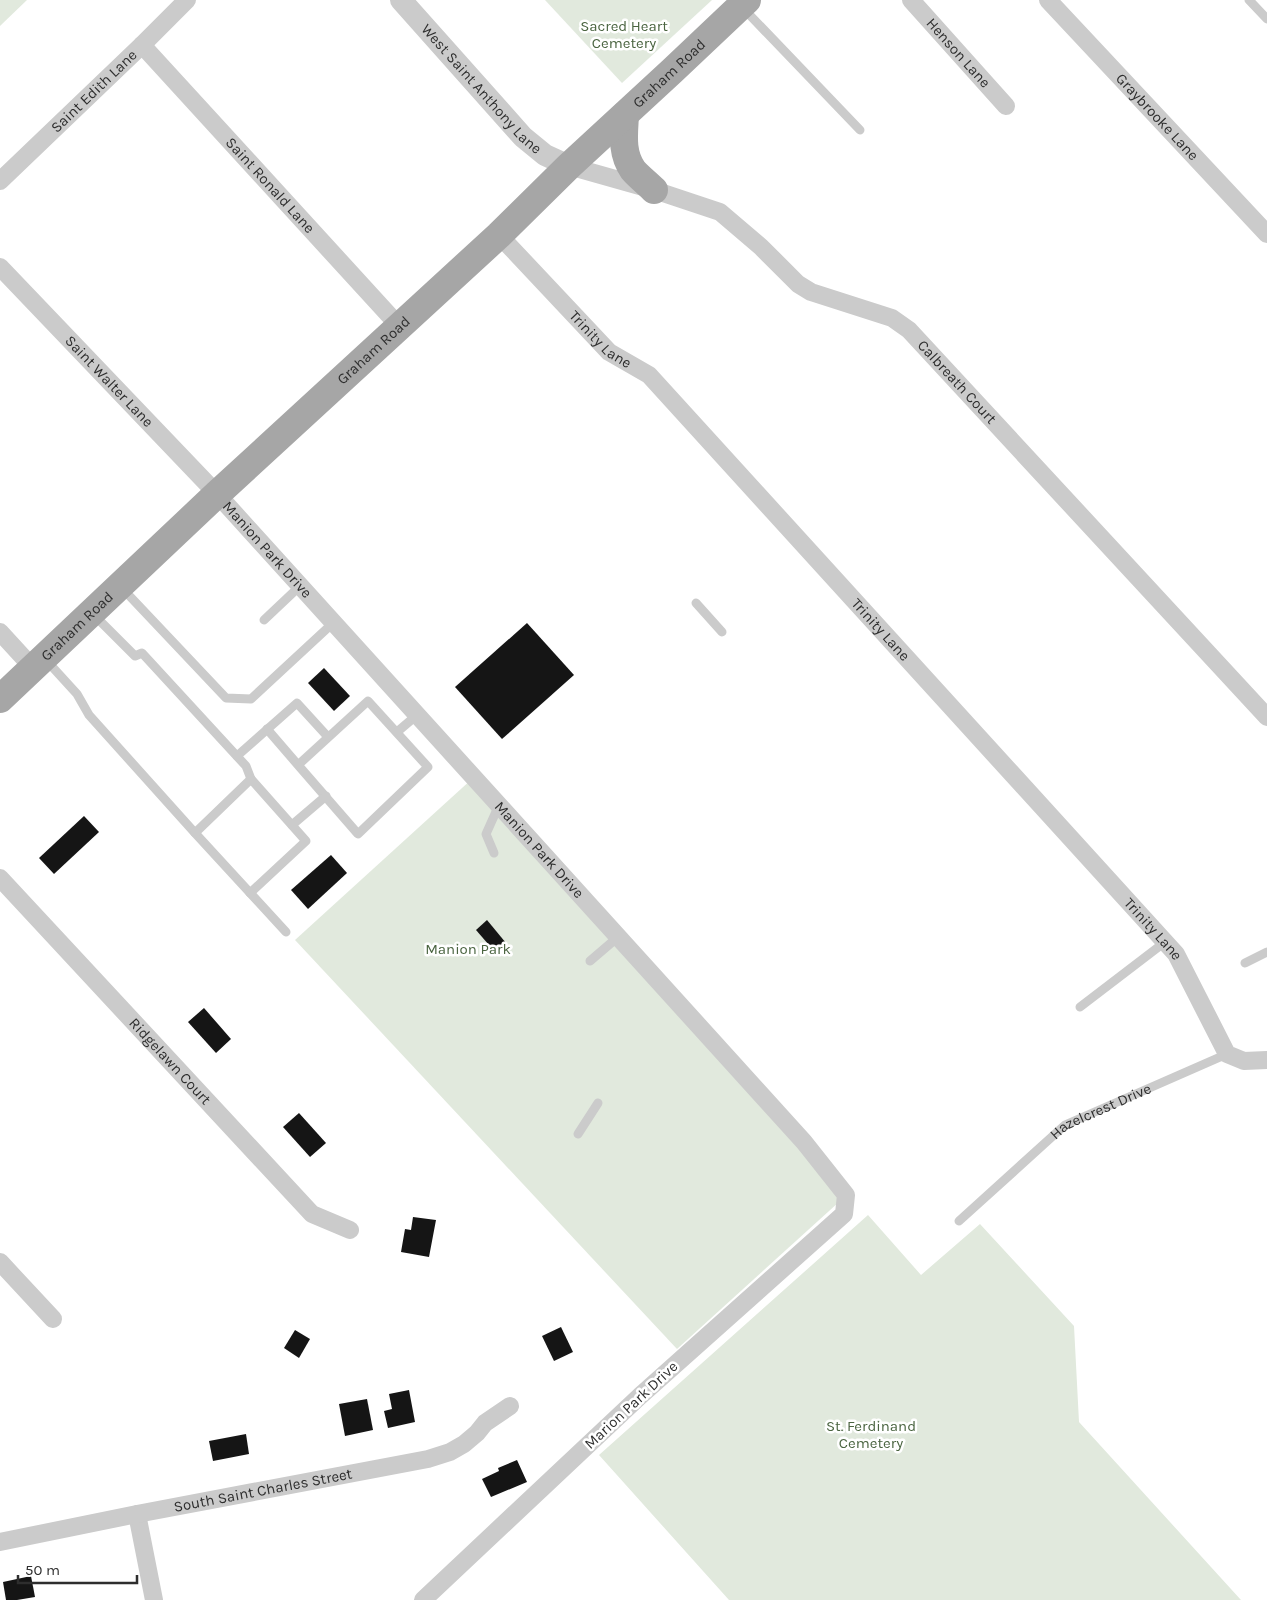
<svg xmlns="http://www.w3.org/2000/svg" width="1267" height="1600" viewBox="0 0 1267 1600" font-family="Karla,sans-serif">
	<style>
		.green { fill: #e1e9dd }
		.building { fill: #151515 }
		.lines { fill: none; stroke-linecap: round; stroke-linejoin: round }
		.service { stroke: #cbcbcb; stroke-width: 9 }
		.minor { stroke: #cbcbcb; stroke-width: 18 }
		.tertiary { stroke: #cbcbcb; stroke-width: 22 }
		.primary { stroke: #a6a6a6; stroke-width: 28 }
		.labels { text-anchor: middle; stroke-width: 5; stroke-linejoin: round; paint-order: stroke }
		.park-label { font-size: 15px; fill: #4a6440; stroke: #fff }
		.street-label { font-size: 15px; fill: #2e2e2e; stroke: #fff }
	</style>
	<rect width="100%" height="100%" fill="#fff"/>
	<!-- green -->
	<g class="green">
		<polygon points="0,0 27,0 0,26"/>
		<polygon points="545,0 712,0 622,83"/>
		<polygon points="473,778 850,1192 677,1349 295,940"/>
		<polygon points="868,1215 921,1275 980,1224 1074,1326 1079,1422 1241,1600 729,1600 599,1455"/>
	</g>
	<!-- building -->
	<g class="building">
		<polygon points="527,623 574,675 502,739 455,687"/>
		<polygon points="324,668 350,696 334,711 308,683"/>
		<polygon points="84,816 99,832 54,874 39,858"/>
		<polygon points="331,855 347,873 308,909 291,890"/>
		<polygon points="487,920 506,943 495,952 476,930"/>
		<polygon points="204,1008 231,1039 216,1053 188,1022"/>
		<polygon points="299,1113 326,1143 310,1157 283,1127"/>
		<polygon points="413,1217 436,1220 429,1257 401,1252 405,1229 411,1230"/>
		<polygon points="561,1327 573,1352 554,1361 542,1336"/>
		<polygon points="295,1330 310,1339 299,1358 284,1348"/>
		<polygon points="409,1390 415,1422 388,1428 384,1411 392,1409 389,1394"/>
		<polygon points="367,1399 373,1430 345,1436 339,1404"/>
		<polygon points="246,1434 249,1454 213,1461 209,1441"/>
		<polygon points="517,1460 527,1482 491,1497 482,1479 499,1471 498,1468"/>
		<polygon points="31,1576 35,1597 17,1600 6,1600 3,1582"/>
	</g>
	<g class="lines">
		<!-- service -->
		<g class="service">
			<polyline points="1249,0 1267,19"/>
			<polyline points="743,8 860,130"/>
			<polyline points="122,588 226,698 251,699 333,623"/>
			<polyline points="696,603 722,632"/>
			<polyline points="93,614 135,656 142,653 246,766 251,779"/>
			<polyline points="264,620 300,586"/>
			<polyline points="46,660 77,694 89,715 195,833 286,932"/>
			<polyline points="267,729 298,765 368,701 428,767 358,834 298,765"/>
			<polyline points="397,732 417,715"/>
			<polyline points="237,756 297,703 328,737"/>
			<polyline points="292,825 326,796"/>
			<polyline points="195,833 251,779 306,841 250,893"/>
			<polyline points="494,853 486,834 499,805"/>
			<polyline points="590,961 618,937"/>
			<polyline points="1245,963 1267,952"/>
			<polyline points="1080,1007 1165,942"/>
			<polyline points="578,1134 598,1103"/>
			<path id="s1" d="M959,1221L1065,1125L1227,1054"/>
		</g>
		<!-- minor -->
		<g class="minor">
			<path id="s2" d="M911,0L1006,106"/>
			<path id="s3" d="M1048,0L1267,234"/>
			<path id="s4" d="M142,45L399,326"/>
			<path id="s5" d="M569,166L654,190L720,212L761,247L798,284L811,292L892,318L909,330L1267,717"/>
			<path id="s6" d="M0,181L142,45L187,0"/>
			<path id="s7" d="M499,235L609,352L649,375L1176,954L1227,1054L1244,1061L1267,1060"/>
			<path id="s8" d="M0,267L217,494L804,1142L846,1195L844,1214L640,1396L423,1600"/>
			<polyline points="0,632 33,668"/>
			<path id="s9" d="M0,878L312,1214L350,1230"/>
			<polyline points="0,1262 53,1319"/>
			<polyline points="137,1514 154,1600"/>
			<path id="s10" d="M0,1542L137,1514L428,1459L450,1452L464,1444L477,1433L485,1423L510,1406"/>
		</g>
		<!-- tertiary -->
		<path class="tertiary" id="s11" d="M401,0L523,137L545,155L569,166"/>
		<!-- primary -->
		<g class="primary">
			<path d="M625,115C624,134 621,153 633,170C639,177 647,183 654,190"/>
			<path id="s12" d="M0,699L217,494L499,235L569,166L672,71L747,0"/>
		</g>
	</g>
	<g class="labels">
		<!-- park labels -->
		<g class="park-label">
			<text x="624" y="31">Sacred Heart<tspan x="624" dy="17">Cemetery</tspan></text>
			<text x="468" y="954">Manion Park</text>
			<text x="871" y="1431">St. Ferdinand<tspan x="871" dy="17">Cemetery</tspan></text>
		</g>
		<!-- street labels -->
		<g class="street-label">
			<text dy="5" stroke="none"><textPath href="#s2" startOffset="71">Henson Lane</textPath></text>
			<text dy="5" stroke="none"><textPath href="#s12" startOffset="916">Graham Road</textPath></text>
			<text dy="5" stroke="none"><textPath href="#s11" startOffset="120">West Saint Anthony Lane</textPath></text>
			<text dy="5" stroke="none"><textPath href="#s6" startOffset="130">Saint Edith Lane</textPath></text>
			<text dy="5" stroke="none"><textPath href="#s3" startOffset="160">Graybrooke Lane</textPath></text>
			<text dy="5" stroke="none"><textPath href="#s4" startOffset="190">Saint Ronald Lane</textPath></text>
			<text dy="5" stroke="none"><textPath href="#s7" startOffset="146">Trinity Lane</textPath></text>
			<text dy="5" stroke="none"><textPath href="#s12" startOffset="511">Graham Road</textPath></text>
			<text dy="5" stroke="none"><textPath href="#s8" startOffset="158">Saint Walter Lane</textPath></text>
			<text dy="5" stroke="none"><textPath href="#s5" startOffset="456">Calbreath Court</textPath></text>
			<text dy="5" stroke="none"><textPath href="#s8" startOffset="389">Manion Park Drive</textPath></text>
			<text dy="5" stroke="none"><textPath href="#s12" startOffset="106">Graham Road</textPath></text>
			<text dy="5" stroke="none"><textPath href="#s7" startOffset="551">Trinity Lane</textPath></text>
			<text dy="5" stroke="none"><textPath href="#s8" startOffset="794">Manion Park Drive</textPath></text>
			<text dy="5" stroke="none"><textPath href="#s7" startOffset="956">Trinity Lane</textPath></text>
			<text dy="5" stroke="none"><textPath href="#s9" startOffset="250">Ridgelawn Court</textPath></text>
			<text dy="5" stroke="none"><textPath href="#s1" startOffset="181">Hazelcrest Drive</textPath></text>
			<text transform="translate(631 1405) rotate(-43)" y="5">Marion Park Drive</text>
			<text dy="5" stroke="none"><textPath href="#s10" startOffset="268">South Saint Charles Street</textPath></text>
		</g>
	</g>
	<!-- scale -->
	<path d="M18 1575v8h119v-8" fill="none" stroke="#2e2e2e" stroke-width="2.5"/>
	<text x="25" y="1575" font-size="15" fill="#2e2e2e" stroke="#ffffff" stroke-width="4" paint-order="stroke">50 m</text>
</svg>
